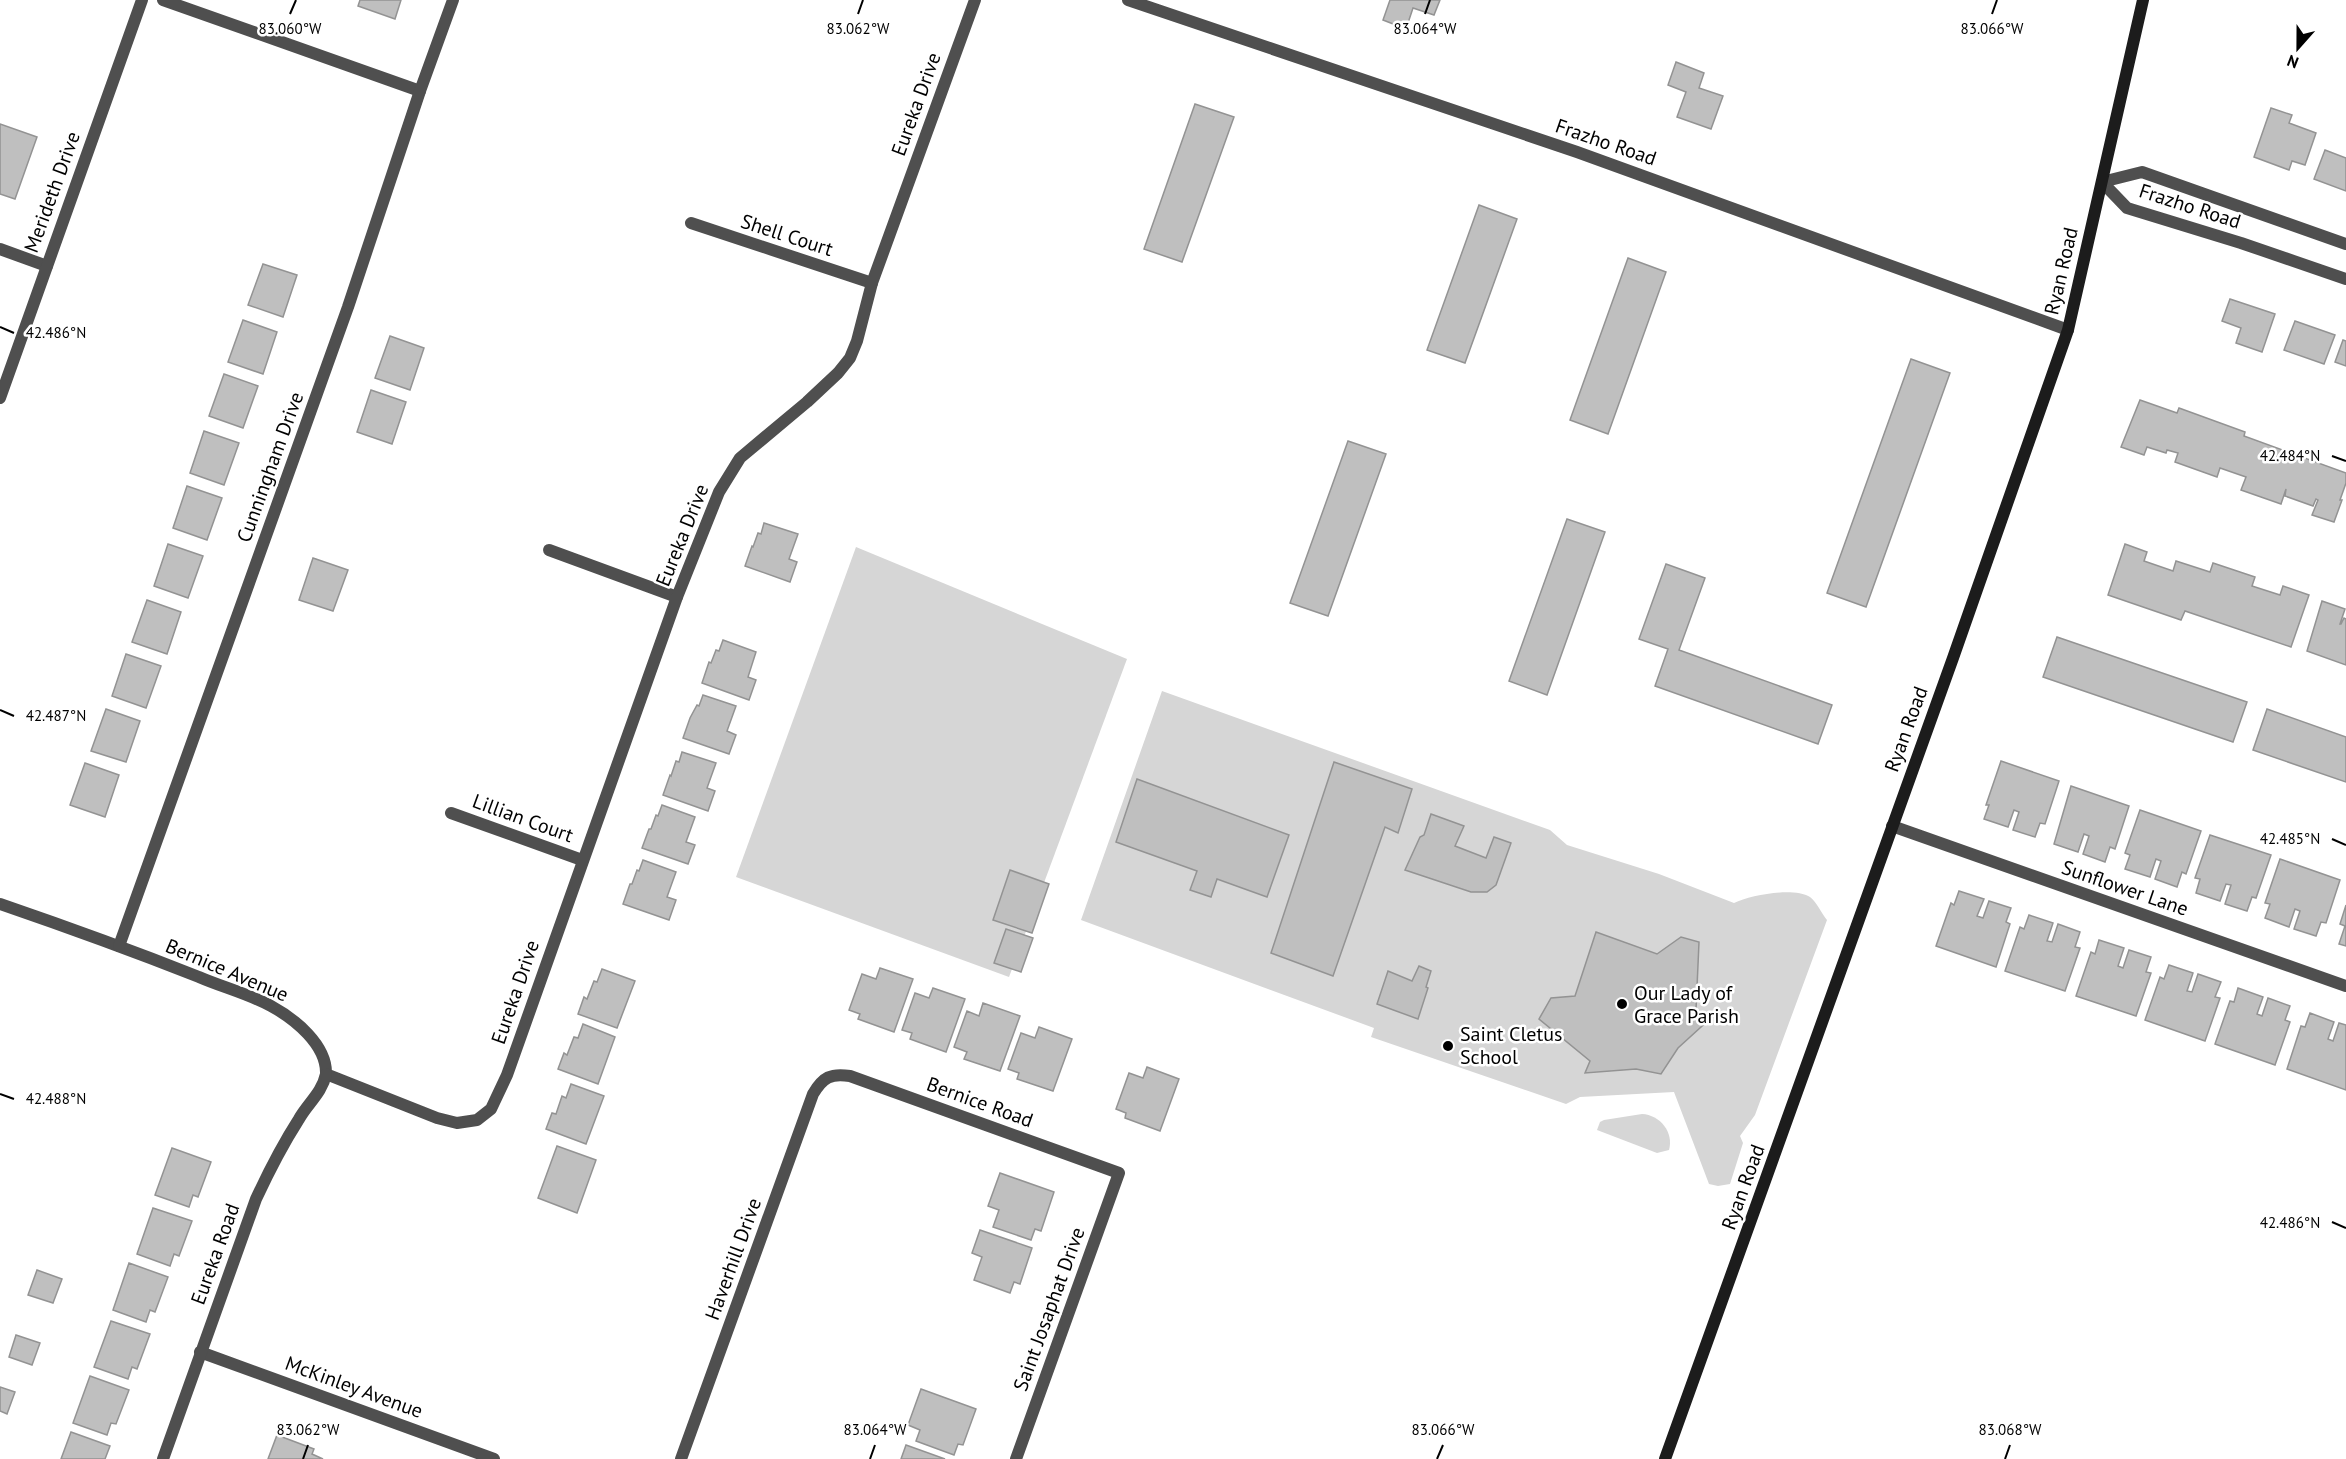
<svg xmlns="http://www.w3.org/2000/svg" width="2346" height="1459" viewBox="0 0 2346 1459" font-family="'PT Sans',sans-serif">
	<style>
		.green { fill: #d6d6d6 }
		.building { fill: #bfbfbf; stroke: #939393; stroke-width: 1.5 }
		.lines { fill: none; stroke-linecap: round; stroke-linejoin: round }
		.minor { stroke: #4f4f4f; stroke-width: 12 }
		.secondary { stroke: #1c1c1c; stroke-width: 12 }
		.ticks { fill: none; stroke: #000; stroke-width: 2 }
		.poi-dot { fill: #000; stroke: #fff; stroke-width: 2 }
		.labels { text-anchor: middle; stroke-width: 5; stroke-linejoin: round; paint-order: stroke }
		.street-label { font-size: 20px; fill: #000; stroke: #fff }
		.poi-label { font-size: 20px; fill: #000; stroke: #fff; text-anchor: start }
		.ticks-label { font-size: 15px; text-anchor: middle; fill: #000; stroke: #fff; stroke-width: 5; stroke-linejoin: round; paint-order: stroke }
	</style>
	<rect width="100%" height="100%" fill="#fff"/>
	<!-- green -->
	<g class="green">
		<polygon points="856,547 1127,659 1009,977 736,877"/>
		<path d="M1162,691L1550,830L1567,845L1659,874L1734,903C1751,895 1793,887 1810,897C1816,901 1822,914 1827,920L1755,1115L1740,1136L1743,1143L1730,1184L1718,1186L1709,1184L1674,1092L1580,1097L1566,1104L1371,1037L1374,1028L1081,920Z"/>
		<path d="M1642,1114C1660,1115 1674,1132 1669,1150L1657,1153L1597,1130L1600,1122L1604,1120Z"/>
	</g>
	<!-- building -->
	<g class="building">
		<polygon points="360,0 401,0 395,19 358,6"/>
		<polygon points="1390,0 1440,0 1434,15 1413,8 1406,29 1383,20"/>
		<polygon points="1676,62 1704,73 1699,88 1723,96 1711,129 1677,117 1686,92 1668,85"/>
		<polygon points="1195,104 1234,117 1182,262 1144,249"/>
		<polygon points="2271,108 2292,115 2289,123 2316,133 2305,165 2292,161 2289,170 2254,157"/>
		<polygon points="0,124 37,137 15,199 0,194"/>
		<polygon points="2325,150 2346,158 2346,191 2314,179"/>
		<polygon points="1479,205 1517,219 1465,363 1427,350"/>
		<polygon points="1628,258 1666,272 1608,434 1570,420"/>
		<polygon points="263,264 297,275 283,317 248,305"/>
		<polygon points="2230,299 2275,314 2262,352 2236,343 2241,328 2222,321"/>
		<polygon points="243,320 277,332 263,374 228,362"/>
		<polygon points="2295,321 2335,335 2324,364 2284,350"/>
		<polygon points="390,336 424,348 410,390 375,378"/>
		<polygon points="2343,340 2346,341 2346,366 2335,362"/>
		<polygon points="1911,359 1950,373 1866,607 1827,593"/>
		<polygon points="224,374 258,386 243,428 209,416"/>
		<polygon points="371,390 406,402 392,444 357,432"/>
		<polygon points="2140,400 2177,413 2179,408 2245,432 2244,436 2346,473 2346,483 2340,500 2342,500 2334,522 2312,515 2318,500 2316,499 2313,506 2285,496 2286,489 2281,504 2241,490 2246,477 2220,468 2217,477 2175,462 2178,453 2167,450 2166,453 2147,447 2144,455 2121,447"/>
		<polygon points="204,431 239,443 224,485 190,473"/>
		<polygon points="1348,441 1386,454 1328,616 1290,603"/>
		<polygon points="187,486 222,498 207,540 173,528"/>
		<polygon points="1567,519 1605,532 1547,695 1509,681"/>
		<polygon points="764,523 798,534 789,559 797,562 790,582 745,566 752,546 753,547 758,533 761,534"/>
		<polygon points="168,544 203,556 188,598 154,586"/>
		<polygon points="2125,544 2147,552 2144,561 2173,571 2176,561 2210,572 2213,563 2255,577 2252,586 2280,595 2283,586 2309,595 2291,647 2185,611 2181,620 2108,595"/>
		<polygon points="313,558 348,570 333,611 299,600"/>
		<polygon points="1666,564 1705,578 1679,650 1832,705 1818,744 1655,686 1668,649 1639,639"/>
		<polygon points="147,600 181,612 167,654 132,642"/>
		<polygon points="2322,601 2345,609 2340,624 2341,624 2344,618 2346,619 2346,665 2307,651"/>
		<polygon points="2057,637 2247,702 2233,742 2043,677"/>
		<polygon points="723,640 756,652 748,677 756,680 749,700 702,683 709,662 711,663 716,650 719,651"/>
		<polygon points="126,654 161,666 146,708 112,696"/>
		<polygon points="703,695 736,706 727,731 736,735 729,754 683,738 690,718 697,705 699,706"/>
		<polygon points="106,709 140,721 126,762 91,751"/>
		<polygon points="2267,709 2346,737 2346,782 2253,750"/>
		<polygon points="682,752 716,763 707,788 715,791 708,811 663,795 670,775 671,776 676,761 679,762"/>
		<polygon points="2001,761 2059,781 2045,824 2040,823 2035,837 2013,830 2019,812 2014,810 2008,827 1984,819 1989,805 1986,805"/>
		<polygon points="1334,762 1412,789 1398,833 1385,827 1333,976 1271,953"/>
		<polygon points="85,763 119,775 105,817 70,805"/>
		<polygon points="1137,779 1289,835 1267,897 1217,879 1211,897 1190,890 1197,871 1116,842"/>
		<polygon points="2071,786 2129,806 2115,849 2110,847 2105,862 2083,854 2089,836 2084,834 2078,852 2054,844"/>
		<polygon points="662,805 695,817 686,842 695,845 688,864 642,848 649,829 651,829 656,815 658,816"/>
		<polygon points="2140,810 2201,831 2186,874 2182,872 2177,887 2155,879 2161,861 2156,859 2150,877 2125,869 2130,855 2125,853"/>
		<polygon points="1431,814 1464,826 1455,846 1486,858 1494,837 1511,843 1496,885 1487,892 1471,892 1405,870 1420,837 1424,835"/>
		<polygon points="2210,835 2271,855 2256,898 2252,897 2247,911 2225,904 2231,885 2226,884 2220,901 2196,893 2200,879 2195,878"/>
		<polygon points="2280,859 2340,880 2326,923 2321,922 2316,936 2294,929 2300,911 2295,909 2289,927 2265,918 2270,904 2265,903"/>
		<polygon points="643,860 676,872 667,897 676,900 669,920 623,904 630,884 632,884 637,870 639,871"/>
		<polygon points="1010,870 1049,884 1032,933 993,920"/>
		<polygon points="1959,891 1984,899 1977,916 1983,918 1989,901 2011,908 2006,922 2010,924 1996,967 1936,946 1951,903 1954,905"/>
		<polygon points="2346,905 2346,946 2339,944 2345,926 2340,924"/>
		<polygon points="2029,915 2053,923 2047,941 2052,942 2058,924 2080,932 2075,947 2080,948 2065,991 2005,971 2020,927 2024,929"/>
		<polygon points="1006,929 1033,938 1021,972 994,963"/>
		<polygon points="1596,932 1657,954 1681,937 1699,942 1696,1010 1712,1017 1678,1048 1661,1074 1636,1069 1585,1073 1590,1061 1539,1019 1551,998 1575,996"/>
		<polygon points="2099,940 2124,948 2118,966 2123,968 2129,950 2151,957 2146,972 2151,973 2136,1016 2076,996 2091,952 2095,954"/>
		<polygon points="2169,965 2193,973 2187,991 2192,992 2198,974 2221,982 2215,997 2220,998 2205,1041 2145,1020 2160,977 2164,979"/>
		<polygon points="1419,966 1431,971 1426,987 1428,988 1418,1019 1377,1004 1388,971 1412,981"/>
		<polygon points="880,968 913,979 894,1032 858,1019 860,1014 849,1010 862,974 876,979"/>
		<polygon points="602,969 635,981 617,1028 578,1014 584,997 587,999 594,981 597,982"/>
		<polygon points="933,988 965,999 946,1052 910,1039 912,1033 902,1030 915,993 929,998"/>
		<polygon points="2238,988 2263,997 2257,1014 2262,1016 2268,998 2290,1006 2285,1020 2290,1022 2275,1065 2215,1044 2230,1001 2234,1002"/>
		<polygon points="983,1003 1020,1016 1000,1071 964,1059 967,1052 954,1047 967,1011 979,1016"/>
		<polygon points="2310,1013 2334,1022 2328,1039 2333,1041 2339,1023 2346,1025 2346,1090 2287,1069 2301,1026 2305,1027"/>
		<polygon points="583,1024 615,1037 598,1084 558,1069 564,1053 567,1055 574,1037 578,1038"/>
		<polygon points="1039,1027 1072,1039 1053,1091 1017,1079 1019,1073 1008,1069 1021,1033 1035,1038"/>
		<polygon points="1147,1067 1179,1079 1160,1131 1125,1118 1126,1113 1116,1109 1129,1073 1143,1078"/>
		<polygon points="571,1084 604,1096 586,1144 546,1129 552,1113 556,1114 562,1096 566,1098"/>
		<polygon points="557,1146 596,1160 577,1213 538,1198"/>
		<polygon points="172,1148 211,1162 198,1197 193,1195 189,1207 155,1195"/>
		<polygon points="1000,1173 1054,1192 1041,1231 1035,1229 1031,1240 993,1227 999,1210 988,1206"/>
		<polygon points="153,1208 192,1221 179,1256 174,1254 170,1266 137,1254"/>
		<polygon points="980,1230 1032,1248 1020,1284 1014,1282 1010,1293 974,1280 982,1257 972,1253"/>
		<polygon points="129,1263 168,1277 155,1312 150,1310 146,1322 113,1310"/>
		<polygon points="37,1270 62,1279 53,1303 28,1295"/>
		<polygon points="111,1321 150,1334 137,1369 132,1367 128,1379 94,1367"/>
		<polygon points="16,1335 40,1343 32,1365 9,1357"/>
		<polygon points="90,1376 129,1390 116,1424 111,1423 107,1435 73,1423"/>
		<polygon points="0,1387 15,1392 7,1414 0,1411"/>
		<polygon points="921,1389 976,1409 963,1445 958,1444 954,1455 916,1441 920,1430 908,1425"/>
		<polygon points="71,1432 110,1446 105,1459 61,1459"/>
		<polygon points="277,1435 314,1449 312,1454 323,1459 268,1459"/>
		<polygon points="906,1445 945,1459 901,1459"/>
	</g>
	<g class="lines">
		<!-- minor -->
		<g class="minor">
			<polyline points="163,0 420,91"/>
			<polyline points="1128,0 1577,152 2068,330"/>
			<polyline points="2102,182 2127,208 2241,243 2346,279"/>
			<polyline points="2102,182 2142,172 2346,244"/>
			<polyline points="691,223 872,283"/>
			<polyline points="0,249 47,266"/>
			<polyline points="0,398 142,0"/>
			<polyline points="549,550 677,597"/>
			<polyline points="451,813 582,860"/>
			<polyline points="1892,826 2346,986"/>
			<path d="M0,904C67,927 133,951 199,977C222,987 249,994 271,1006C295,1019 327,1045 326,1074L437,1118L457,1123L477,1120L491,1109L507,1075L677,597L719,492L740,458L807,402L838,373L850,358L857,341L872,283L975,0"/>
			<polyline points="119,946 348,307 420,91 453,0"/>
			<polyline points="200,1352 494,1459"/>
			<path d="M163,1459L256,1199C269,1171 283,1144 299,1119C308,1103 322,1093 326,1074"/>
			<path d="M681,1459L813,1094C823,1077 831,1073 850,1076L1119,1173L1016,1459"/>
		</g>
		<!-- secondary -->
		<polyline class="secondary" points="1665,1459 1953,658 2068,330 2143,0"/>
	</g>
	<!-- ticks -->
	<path class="ticks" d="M290,14L296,0M858,14L863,0M1425,14L1430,0M1992,14L1997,0M0,327L14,333M2332,456L2346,461M0,710L14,716M2332,839L2346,845M0,1094L14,1099M2332,1222L2346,1228M303,1459L308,1445M870,1459L875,1445M1437,1459L1443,1445M2005,1459L2010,1445"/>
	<!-- markers -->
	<g class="poi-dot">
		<circle cx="1622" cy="1004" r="6"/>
		<circle cx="1448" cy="1046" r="6"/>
	</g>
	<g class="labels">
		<!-- street labels -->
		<g class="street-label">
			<text transform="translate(916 104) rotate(-70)" y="7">Eureka Drive</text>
			<text transform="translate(1606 142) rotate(19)" y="7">Frazho Road</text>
			<text transform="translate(52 192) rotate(-70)" y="7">Merideth Drive</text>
			<text transform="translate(2190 206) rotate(18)" y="7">Frazho Road</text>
			<text transform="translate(787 235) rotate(18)" y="7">Shell Court</text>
			<text transform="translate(2061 271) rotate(-77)" y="7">Ryan Road</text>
			<text transform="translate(270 467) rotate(-70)" y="7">Cunningham Drive</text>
			<text transform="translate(682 535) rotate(-68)" y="7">Eureka Drive</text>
			<text transform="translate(1906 729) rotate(-70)" y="7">Ryan Road</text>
			<text transform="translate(523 818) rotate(20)" y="7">Lillian Court</text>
			<text transform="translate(2125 888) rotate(19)" y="7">Sunflower Lane</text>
			<text transform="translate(227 970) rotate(23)" y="7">Bernice Avenue</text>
			<text transform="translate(515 992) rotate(-71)" y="7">Eureka Drive</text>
			<text transform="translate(980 1102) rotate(20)" y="7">Bernice Road</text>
			<text transform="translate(1743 1187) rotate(-70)" y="7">Ryan Road</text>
			<text transform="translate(215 1254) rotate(-70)" y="7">Eureka Road</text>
			<text transform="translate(733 1259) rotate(-70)" y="7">Haverhill Drive</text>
			<text transform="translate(1049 1309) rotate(-70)" y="7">Saint Josaphat Drive</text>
			<text transform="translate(354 1387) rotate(20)" y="7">McKinley Avenue</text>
		</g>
		<!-- poi labels -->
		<g class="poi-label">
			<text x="1634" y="1000">Our Lady of<tspan x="1634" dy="23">Grace Parish</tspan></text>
			<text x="1460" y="1041">Saint Cletus<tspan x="1460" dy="23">School</tspan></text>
		</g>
	</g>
	<g class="ticks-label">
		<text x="858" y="34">83.062°W</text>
		<text x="1425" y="34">83.064°W</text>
		<text x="1992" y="34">83.066°W</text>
		<text x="290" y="34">83.060°W</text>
		<text x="56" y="338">42.486°N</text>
		<text x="2290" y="461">42.484°N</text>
		<text x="56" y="721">42.487°N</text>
		<text x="2290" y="844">42.485°N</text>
		<text x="56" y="1104">42.488°N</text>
		<text x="2290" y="1228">42.486°N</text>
		<text x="308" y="1435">83.062°W</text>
		<text x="875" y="1435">83.064°W</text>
		<text x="1443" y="1435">83.066°W</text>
		<text x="2010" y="1435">83.068°W</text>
	</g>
	<!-- north arrow -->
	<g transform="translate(2298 48) rotate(201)" stroke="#ffffff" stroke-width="4.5" paint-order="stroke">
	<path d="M0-4.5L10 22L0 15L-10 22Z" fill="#000000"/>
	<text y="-9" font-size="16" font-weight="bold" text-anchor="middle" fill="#000000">N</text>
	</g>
</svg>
